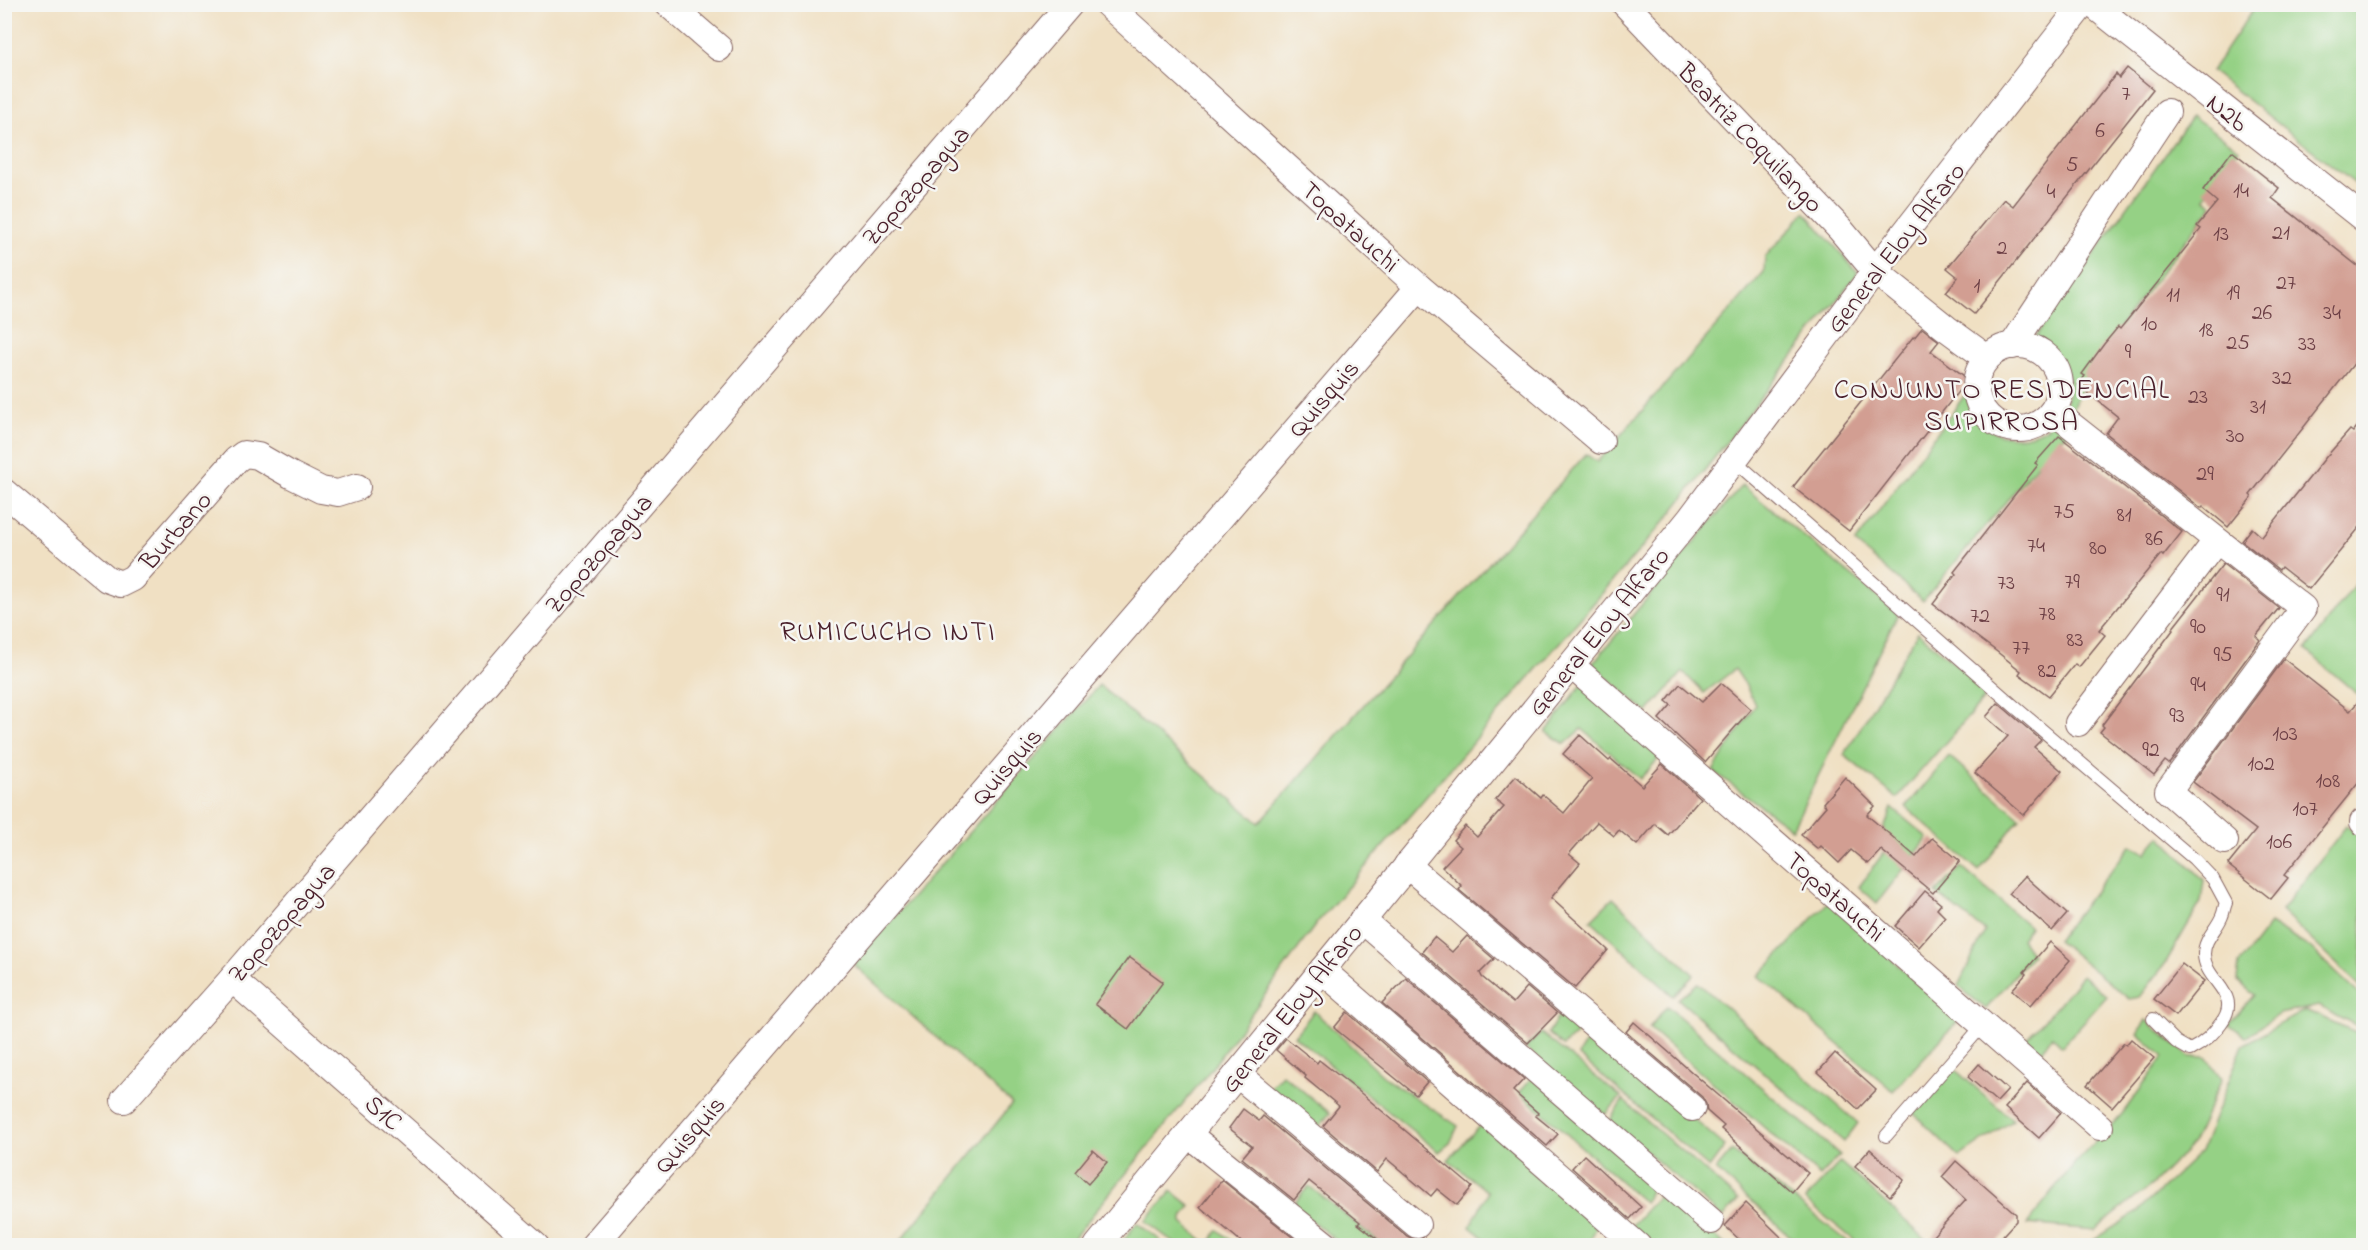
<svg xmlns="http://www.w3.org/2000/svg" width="2368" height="1250" viewBox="0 0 2368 1250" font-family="'Indie Flower',sans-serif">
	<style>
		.green { fill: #95d185; stroke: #707858; stroke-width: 1.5 }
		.building { fill: #d29e92 }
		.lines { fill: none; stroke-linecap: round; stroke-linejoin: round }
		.lane-casing { stroke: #846360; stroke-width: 14 }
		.street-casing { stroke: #846360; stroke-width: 28 }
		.lane { stroke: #fff; stroke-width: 12 }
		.street { stroke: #fff; stroke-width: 26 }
		.labels { text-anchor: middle; stroke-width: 5; stroke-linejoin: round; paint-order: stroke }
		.number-label { font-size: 22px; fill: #6c3f45 }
		.street-label { font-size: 26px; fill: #4a1f2b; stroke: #f6f6f2 }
		.quarter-label { font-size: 28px; letter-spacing: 1.5px; fill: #4a1f2b; stroke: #f6f6f2 }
	</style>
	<rect width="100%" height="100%" fill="#f6f6f2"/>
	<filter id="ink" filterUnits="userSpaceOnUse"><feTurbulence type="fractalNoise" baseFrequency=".0167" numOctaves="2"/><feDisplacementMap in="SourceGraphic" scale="12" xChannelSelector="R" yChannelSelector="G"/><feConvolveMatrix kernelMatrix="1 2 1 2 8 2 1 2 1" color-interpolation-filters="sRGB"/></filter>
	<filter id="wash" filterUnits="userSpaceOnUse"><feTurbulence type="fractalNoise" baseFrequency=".008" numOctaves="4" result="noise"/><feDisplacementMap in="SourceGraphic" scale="24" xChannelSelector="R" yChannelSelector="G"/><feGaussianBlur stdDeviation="1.35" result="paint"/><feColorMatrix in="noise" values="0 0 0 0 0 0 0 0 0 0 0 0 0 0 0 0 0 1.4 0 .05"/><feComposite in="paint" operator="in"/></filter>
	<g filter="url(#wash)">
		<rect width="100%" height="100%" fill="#f0e0c3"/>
		<!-- green -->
		<g class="green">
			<polygon points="2256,5 2363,5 2363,190 2211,71"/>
			<path d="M2192,116L2239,149L2204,198L2213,205L2091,364L2070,414L2062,408C2081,377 2059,354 2033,340Z"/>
			<polygon points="1805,212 1858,273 1669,516 1316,924 1212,1068 1068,1245 897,1245 1012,1104 853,964 1099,685 1259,823 1586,454 1597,462 1764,272 1765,257"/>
			<path d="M1967,392C1969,399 1970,409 1974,415C1994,442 2029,443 2053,422L2067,433L2050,449L1923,601L1855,543Z"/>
			<polygon points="1742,485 1898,614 1792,829 1713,771 1755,705 1745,684 1735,669 1704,693 1683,672 1647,713 1592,664"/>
			<polygon points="2363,573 2363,699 2306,650"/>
			<polygon points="1918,632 1989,693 1897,798 1844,755"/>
			<polygon points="1582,684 1662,755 1640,779 1582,729 1565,744 1546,732"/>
			<polygon points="1949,756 2020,818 1979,871 1906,807"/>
			<polygon points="1892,808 1928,838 1877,903 1859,887 1892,841 1884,829"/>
			<polygon points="2346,826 2363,838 2362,988 2281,911"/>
			<polygon points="2160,836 2204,880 2201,902 2165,964 2140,997 2129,999 2057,940 2131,845 2146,853"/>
			<polygon points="1961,867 2030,927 2021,939 2032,955 1986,1009 1958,986 1985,931 1936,893"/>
			<polygon points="1613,898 1694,975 1673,996 1591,920"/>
			<polygon points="1829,901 1958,1021 1893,1091 1759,976"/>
			<polygon points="2270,924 2309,947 2363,998 2363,1029 2319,1006 2279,1014 2246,1037 2229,1024 2254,995 2237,980 2239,964"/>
			<polygon points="2082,975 2107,996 2062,1046 2052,1036 2042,1051 2026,1039 2058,1005"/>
			<polygon points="1698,983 1858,1123 1844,1142 1678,999"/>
			<polygon points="1667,1006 1840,1155 1820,1176 1649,1028"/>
			<polygon points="1564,1007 1587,1024 1563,1046 1548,1033"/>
			<polygon points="2305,1010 2363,1035 2363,1245 2086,1245 2136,1213 2201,1151 2243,1045"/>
			<polygon points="1314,1011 1383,1076 1458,1126 1450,1143 1439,1152 1294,1036"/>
			<polygon points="2146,1020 2190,1057 2206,1057 2222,1079 2192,1144 2153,1184 2095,1230 2027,1224 2074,1164 2122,1114 2164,1057 2138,1034"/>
			<polygon points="1592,1032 1725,1146 1709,1168 1578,1055"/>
			<polygon points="1541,1033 1621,1097 1605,1115 1525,1048"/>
			<polygon points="1953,1068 2013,1120 1959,1157 1913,1113"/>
			<polygon points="1282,1074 1330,1113 1314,1132 1268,1089"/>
			<polygon points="1534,1075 1655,1178 1645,1203 1519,1092"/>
			<polygon points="1623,1100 1738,1200 1723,1218 1610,1120"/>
			<polygon points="1483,1122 1599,1222 1588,1245 1493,1245 1470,1227 1488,1192 1448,1160"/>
			<polygon points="1732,1151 1850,1243 1853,1245 1800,1245 1716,1170"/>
			<polygon points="1840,1162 1932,1245 1860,1245 1805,1200"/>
			<polygon points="1309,1186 1383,1245 1342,1245 1292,1205"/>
			<polygon points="1665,1189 1720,1240 1725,1245 1656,1245 1630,1227"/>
			<polygon points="1172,1191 1191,1206 1182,1218 1182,1223 1204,1241 1210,1242 1218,1230 1232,1241 1228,1245 1177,1245 1145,1221"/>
			<polygon points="1137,1223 1160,1240 1156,1245 1120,1245"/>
		</g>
		<g id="blocks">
			<!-- building -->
			<g class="building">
				<polygon points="2127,68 2153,89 1974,314 1946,292 1958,277 1947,268 2004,199 2013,206 2116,74 2119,78"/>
				<polygon points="2232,151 2279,188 2272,198 2364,271 2364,367 2356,361 2250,495 2252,497 2228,527 2203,506 2201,508 2106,433 2118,417 2078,385 2085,376 2082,374 2104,344 2118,327 2120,329 2201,229 2197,226 2217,202 2203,190"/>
				<polygon points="1922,328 1939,341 1931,351 1968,379 1849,531 1793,487 1913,337 1914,338"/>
				<polygon points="2364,418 2364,522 2309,589 2281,567 2279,570 2242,541 2252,528 2262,537 2326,457 2350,430 2353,432"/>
				<polygon points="2059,436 2182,532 2163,556 2161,554 2099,630 2105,635 2079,667 2075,664 2049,696 2019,674 2021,671 1996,651 1933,604 1956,574 1954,572 2038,465 2035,463"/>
				<polygon points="2223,564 2279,608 2256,636 2260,640 2169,764 2165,761 2154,775 2100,732 2104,727 2102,725 2173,630 2172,629"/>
				<polygon points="2284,659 2350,711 2364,695 2364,776 2284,875 2288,878 2271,899 2228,865 2256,830 2193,782"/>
				<polygon points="1721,683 1751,709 1705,762 1659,719 1671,705 1666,701 1680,684 1702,702"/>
				<polygon points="1998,703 2041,740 2034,747 2062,771 2024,815 1975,773 2008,736 1986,717"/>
				<polygon points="1580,735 1609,761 1611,759 1642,786 1662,764 1700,798 1668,835 1655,824 1637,845 1619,830 1614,836 1597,822 1569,854 1580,863 1551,898 1608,950 1575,988 1459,890 1462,886 1442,867 1461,847 1453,840 1465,826 1477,837 1504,807 1495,800 1516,776 1541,798 1543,795 1564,813 1592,779 1563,754"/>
				<polygon points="1845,777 1875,806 1867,815 1916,857 1932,838 1960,861 1933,893 1881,850 1868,864 1851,850 1839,863 1821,846 1818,849 1801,835 1826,806 1823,803"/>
				<polygon points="2025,876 2067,914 2052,931 2009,893"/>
				<polygon points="1925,891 1941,904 1937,909 1945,917 1919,947 1895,926"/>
				<polygon points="1467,936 1494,959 1480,973 1482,977 1513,1003 1527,987 1557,1013 1528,1043 1422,952 1434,937 1452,952"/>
				<polygon points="2050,942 2070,960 2030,1006 2012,990 2026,974 2024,972"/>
				<polygon points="1129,957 1163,982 1128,1029 1095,1004"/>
				<polygon points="2182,964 2204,981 2176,1016 2154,999"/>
				<polygon points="1406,978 1524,1079 1513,1091 1538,1113 1536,1116 1558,1134 1547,1146 1382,1003"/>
				<polygon points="1347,1012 1427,1082 1416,1095 1334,1028"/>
				<polygon points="1634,1022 1808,1173 1792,1192 1721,1129 1724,1126 1707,1111 1706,1104 1702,1097 1626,1032"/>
				<polygon points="1286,1038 1317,1063 1319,1060 1356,1089 1472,1187 1457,1205 1437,1189 1431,1196 1387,1159 1377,1172 1323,1126 1339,1106 1305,1078 1306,1076 1276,1050"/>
				<polygon points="2131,1039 2154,1058 2112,1107 2087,1085 2124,1043 2126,1045"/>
				<polygon points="1835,1053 1876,1090 1858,1109 1818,1072"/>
				<polygon points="1979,1064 2008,1090 1997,1102 1968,1077"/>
				<polygon points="2027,1083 2061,1113 2039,1138 2005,1108"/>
				<polygon points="1243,1109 1259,1121 1263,1116 1407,1236 1415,1240 1423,1238 1432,1245 1385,1245 1358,1224 1360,1222 1309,1181 1294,1200 1242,1158 1252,1146 1229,1128"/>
				<polygon points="1870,1149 1904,1180 1890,1196 1855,1166"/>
				<polygon points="1093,1150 1107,1162 1088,1184 1075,1172"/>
				<polygon points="1584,1155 1641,1207 1630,1219 1572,1168"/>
				<polygon points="1956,1161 2016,1214 2016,1221 1994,1245 1940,1245 1932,1237 1966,1200 1942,1177"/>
				<polygon points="1222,1180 1302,1245 1245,1245 1200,1207"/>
				<polygon points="1746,1203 1780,1236 1790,1245 1745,1245 1725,1226"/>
			</g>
		</g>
	</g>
	<g filter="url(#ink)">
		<use href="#blocks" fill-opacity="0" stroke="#846360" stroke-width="1.5"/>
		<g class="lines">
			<defs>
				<g id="lane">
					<path d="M1734,460L2015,707L2194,859L2213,879L2226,903C2224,907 2224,912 2222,916C2217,929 2204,939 2204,954C2204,982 2244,993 2221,1023C2212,1035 2204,1043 2190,1050L2176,1042L2153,1019"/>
					<polyline points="1886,1136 1983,1025"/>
				</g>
				<g id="street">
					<polyline points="668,4 719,48"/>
					<polyline points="1107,4 1419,287 1601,441"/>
					<polyline points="1625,4 1840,229 1875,271 1946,328 1987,358"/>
					<polyline points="2092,4 2364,219"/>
					<circle cx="2018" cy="387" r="42"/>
					<polyline points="2012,346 2167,112"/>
					<polyline points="2053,411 2303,608 2168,791 2225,841"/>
					<polyline points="4,492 107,579 121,584 133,578 236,460 244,454 258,456 291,475 321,490 338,493 357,487"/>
					<polyline points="1571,665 2100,1127"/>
					<polyline points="2078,723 2216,541"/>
					<polyline points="2363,822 2364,822"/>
					<polyline points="1407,865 1692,1108"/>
					<polyline points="1362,920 1711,1221"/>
					<polyline points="1322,970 1638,1246"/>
					<polyline points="232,979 536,1246"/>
					<polyline points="1237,1074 1417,1225"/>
					<polyline points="124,1100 232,979 1070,4"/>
					<polyline points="1188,1134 1327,1246"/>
					<polyline points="593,1246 1419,287"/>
					<polyline points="1097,1246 1690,519 1875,271 2083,4"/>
				</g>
			</defs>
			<!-- lane casing -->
			<use href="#lane" class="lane-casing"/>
			<!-- street casing -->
			<use href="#street" class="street-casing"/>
			<!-- lane -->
			<use href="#lane" class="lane"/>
			<!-- street -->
			<use href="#street" class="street"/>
		</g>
	</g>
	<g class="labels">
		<!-- number labels -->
		<g class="number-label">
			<text x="2126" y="100">7</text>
			<text x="2100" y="137">6</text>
			<text x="2072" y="171">5</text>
			<text x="2241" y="197">14</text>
			<text x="2051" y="198">4</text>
			<text x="2281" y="239">21</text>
			<text x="2221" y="240">13</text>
			<text x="2002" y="254">2</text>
			<text x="2286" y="289">27</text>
			<text x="1977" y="292">1</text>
			<text x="2233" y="299">19</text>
			<text x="2173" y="301">11</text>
			<text x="2262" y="319">26</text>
			<text x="2332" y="319">34</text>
			<text x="2149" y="330">10</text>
			<text x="2206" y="336">18</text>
			<text x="2238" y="349">25</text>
			<text x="2307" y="350">33</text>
			<text x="2128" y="358">9</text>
			<text x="2282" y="384">32</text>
			<text x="2198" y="403">23</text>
			<text x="2258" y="413">31</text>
			<text x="2235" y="442">30</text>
			<text x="2205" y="480">29</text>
			<text x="2064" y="518">75</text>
			<text x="2124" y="521">81</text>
			<text x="2154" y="545">86</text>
			<text x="2036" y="552">74</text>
			<text x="2098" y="554">80</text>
			<text x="2072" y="588">79</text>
			<text x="2006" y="589">73</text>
			<text x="2223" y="601">91</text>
			<text x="2047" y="620">78</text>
			<text x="1980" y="622">72</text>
			<text x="2198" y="633">90</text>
			<text x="2075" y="646">83</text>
			<text x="2021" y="654">77</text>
			<text x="2223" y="661">95</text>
			<text x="2047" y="677">82</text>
			<text x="2198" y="691">94</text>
			<text x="2177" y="722">93</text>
			<text x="2285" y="740">103</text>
			<text x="2151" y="756">92</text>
			<text x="2261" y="770">102</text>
			<text x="2328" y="787">108</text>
			<text x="2305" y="815">107</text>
			<text x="2279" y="848">106</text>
		</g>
		<!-- street labels -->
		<g class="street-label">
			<text transform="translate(2228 112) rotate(38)" y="9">N2b</text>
			<text transform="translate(1751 137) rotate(46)" y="9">Beatriz Coquilango</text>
			<text transform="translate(915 185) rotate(-49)" y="9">Zopozopagua</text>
			<text transform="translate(1351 226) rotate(42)" y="9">Topatauchi</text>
			<text transform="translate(1895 247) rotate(-52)" y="9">General Eloy Alfaro</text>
			<text transform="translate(1323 398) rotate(-49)" y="9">Quisquis</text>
			<text transform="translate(175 530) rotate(-49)" y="9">Burbano</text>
			<text transform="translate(598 553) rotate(-49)" y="9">Zopozopagua</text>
			<text transform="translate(1598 631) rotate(-51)" y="9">General Eloy Alfaro</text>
			<text transform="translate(1006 766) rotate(-49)" y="9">Quisquis</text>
			<text transform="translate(1836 896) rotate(41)" y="9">Topatauchi</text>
			<text transform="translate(281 922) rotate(-49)" y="9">Zopozopagua</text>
			<text transform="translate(1291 1008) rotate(-51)" y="9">General Eloy Alfaro</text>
			<text transform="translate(384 1112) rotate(41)" y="9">S1C</text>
			<text transform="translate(689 1134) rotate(-49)" y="9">Quisquis</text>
		</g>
		<!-- quarter labels -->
		<g class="quarter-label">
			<text x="2002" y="398">CONJUNTO RESIDENCIAL<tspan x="2002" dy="32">SUPIRROSA</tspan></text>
			<text x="888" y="640">RUMICUCHO INTI</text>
		</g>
	</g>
	<!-- margin -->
	<rect width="2368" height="1250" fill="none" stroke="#f6f6f2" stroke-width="24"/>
</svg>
